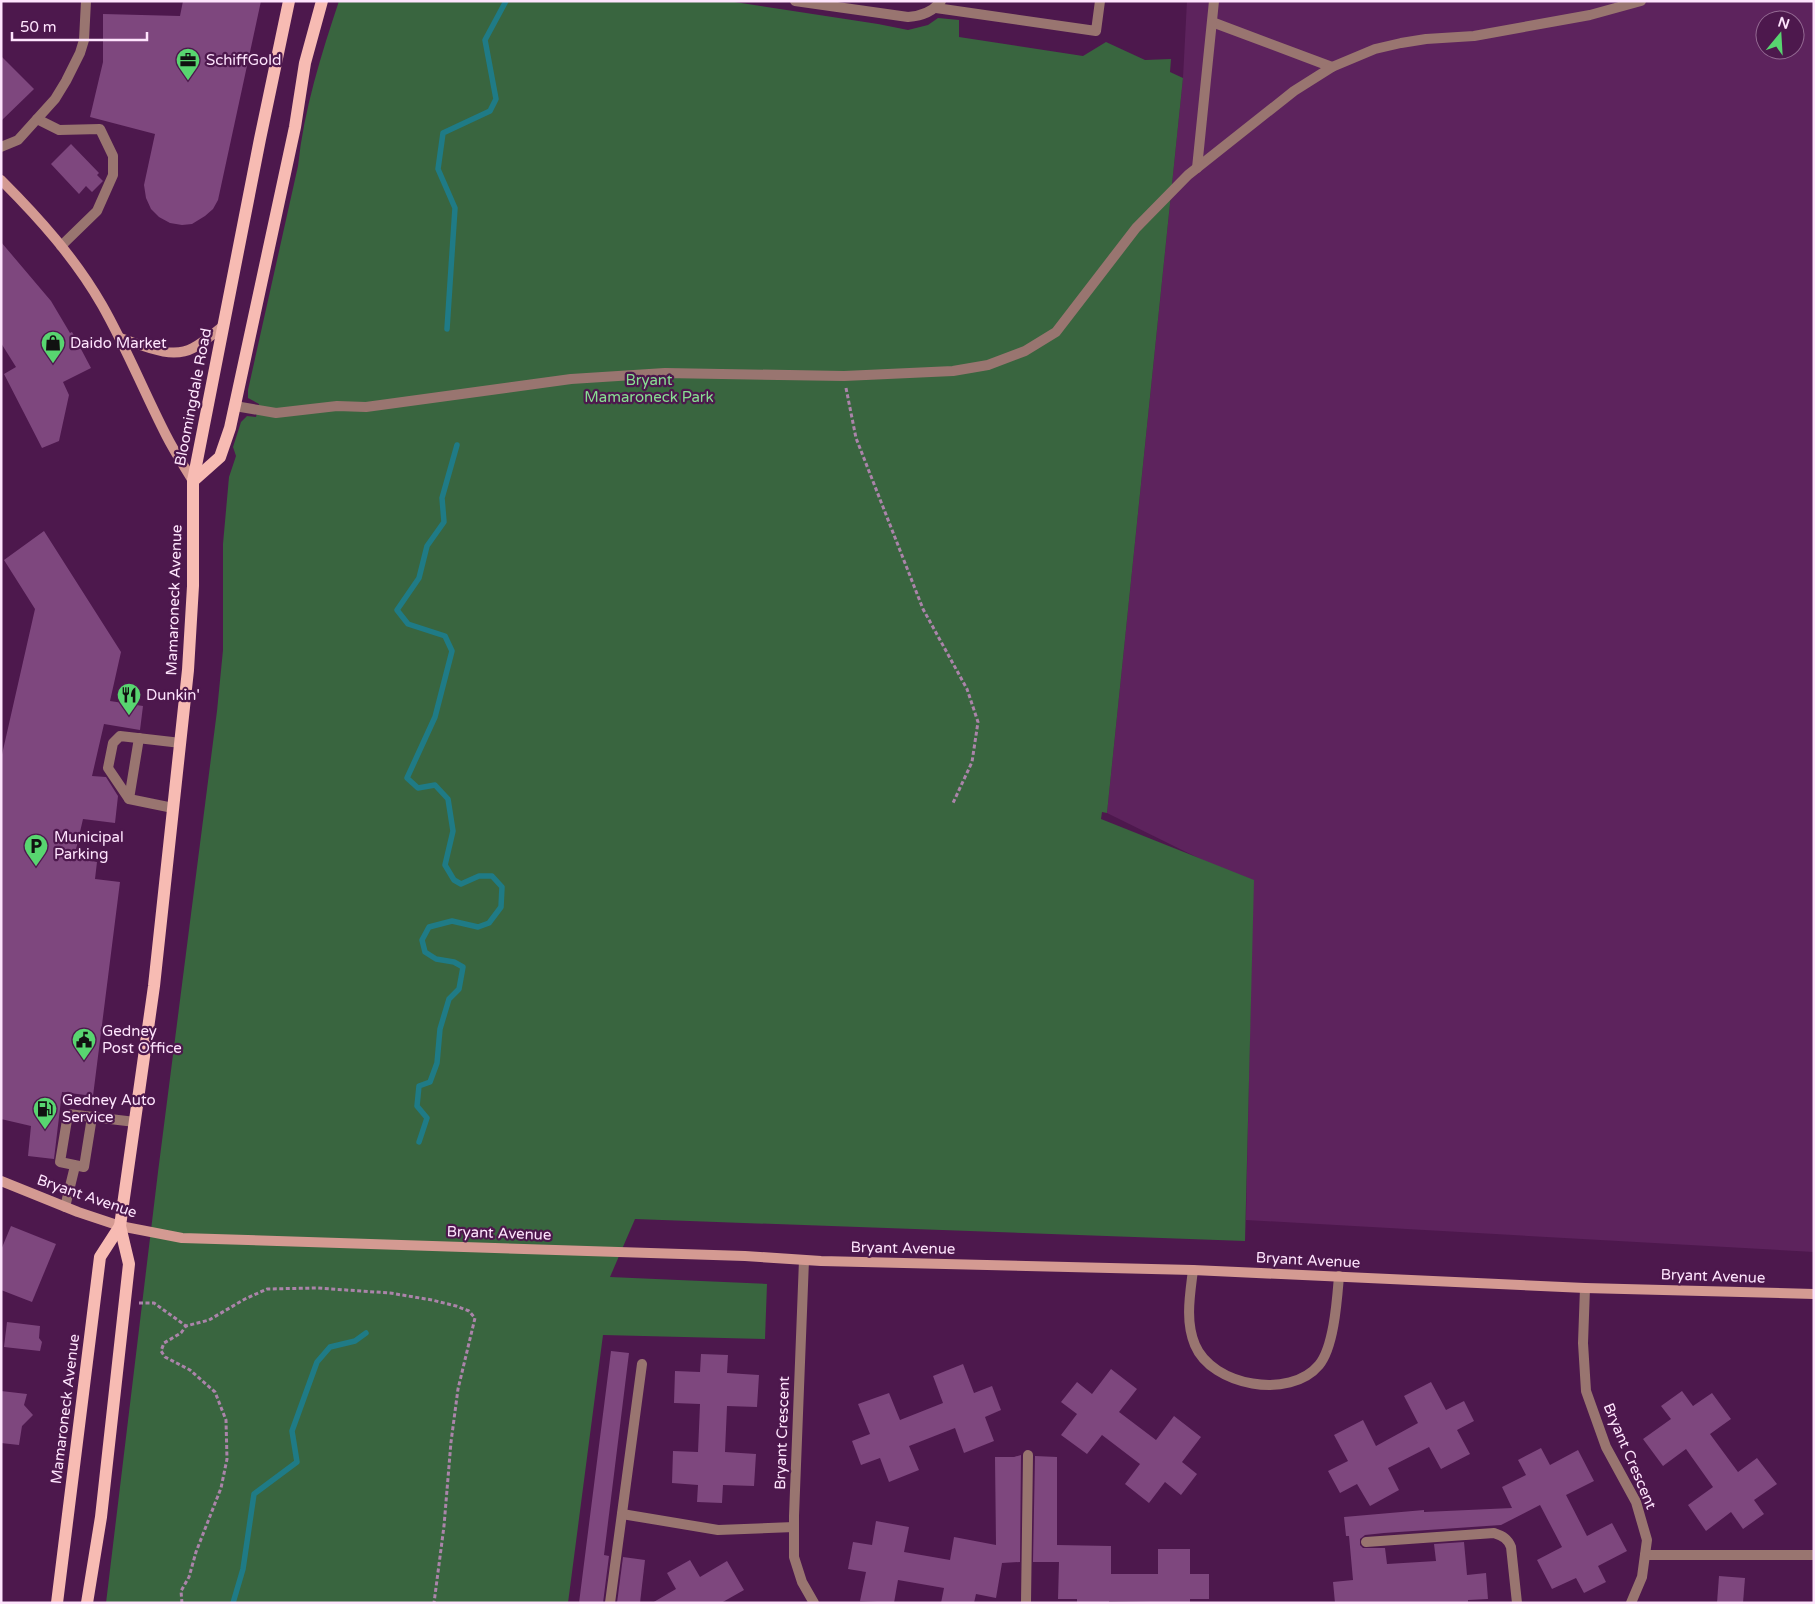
<svg xmlns="http://www.w3.org/2000/svg" width="1815" height="1604" viewBox="0 0 1815 1604" font-family="'Varela Round',sans-serif">
	<style>
		.built { fill: #5d235d; fill-rule: evenodd }
		.green { fill: #39653f }
		.lines { fill: none; stroke-linecap: round; stroke-linejoin: round }
		.stream { stroke: #1f7b86; stroke-width: 5.5 }
		.building { fill: #7e477e }
		.path { stroke: #ab84aa; stroke-width: 3; stroke-dasharray: 4 2.5; stroke-linecap: butt }
		.lane { stroke: #997570; stroke-width: 10 }
		.street { stroke: #997570; stroke-width: 10 }
		.secondary { stroke: #d49a92; stroke-width: 10 }
		.primary { stroke: #f7bbb3; stroke-width: 12 }
		.labels { text-anchor: middle; stroke-width: 4.5; stroke-linejoin: round; paint-order: stroke }
		.poi-label { font-size: 15px; fill: #fee4fd; stroke: #4d184d; text-anchor: start }
		.park-label { font-size: 15px; fill: #88de93; stroke: #4d184d }
		.street-label { font-size: 15px; fill: #fee4fd; stroke: #4d184d }
	</style>
	<rect width="100%" height="100%" fill="#4d184d"/>
	<!-- built -->
	<path class="built" d="M1187,1H1814V1252L1246,1220L1253,885L1107,813L1183,78ZM1765,20H1795V50H1765Z"/>
	<!-- green -->
	<path class="green" d="M339,1H728L878,24L908,30L928,25L938,18L959,20V37L1083,56L1106,42L1145,60L1171,59L1170,72L1183,78L1107,813L1102,812L1101,819L1254,880L1245,1241L635,1219L610,1277L767,1284L765,1339L603,1335L568,1603H106L158,1172L217,711L223,650V544L229,477L236,456L233,447L241,422L247,416L256,417L259,404L248,398V390L298,166C304,109 321,55 339,1Z"/>
	<g class="lines">
		<!-- stream -->
		<g class="stream">
			<polyline points="447,329 455,208 438,169 443,133 490,111 496,99 485,40 506,1"/>
			<polyline points="419,1142 427,1118 417,1106 419,1086 430,1082 437,1063 440,1029 449,999 459,989 463,967 454,962 436,959 425,952 422,940 429,927 452,921 478,927 489,923 501,907 502,887 492,876 479,876 461,884 454,880 445,865 453,831 448,799 435,785 418,788 407,778 435,717 452,651 445,636 408,624 397,610 419,578 427,546 444,522 442,498 457,445"/>
			<polyline points="233,1603 243,1569 254,1494 297,1462 292,1431 317,1362 330,1347 355,1341 366,1333"/>
		</g>
	</g>
	<!-- building -->
	<g class="building">
		<polygon points="183,1 261,1 218,200 213,209 205,216 192,224 182,225 170,223 159,217 151,209 146,198 144,185 155,134 90,117 103,62 103,14 180,16"/>
		<polygon points="1,56 34,89 1,121"/>
		<polygon points="71,144 99,173 97,175 103,181 92,192 86,186 79,194 51,164"/>
		<polygon points="1,242 51,301 70,333 72,332 91,368 63,382 69,395 59,441 42,448 4,374 16,367 1,343"/>
		<polygon points="44,531 121,652 110,701 143,706 140,730 104,724 92,776 106,777 118,796 115,823 83,819 74,858 97,862 95,879 120,882 93,1096 62,1092 54,1159 28,1156 31,1126 1,1119 1,759 35,609 4,560"/>
		<polygon points="11,1226 56,1244 32,1302 1,1290 1,1250"/>
		<polygon points="7,1322 40,1326 39,1338 42,1342 40,1351 4,1347"/>
		<polygon points="611,1351 629,1353 604,1555 609,1556 603,1603 579,1603"/>
		<polygon points="701,1354 728,1355 727,1373 759,1375 757,1407 727,1406 725,1452 756,1454 754,1486 723,1485 722,1503 697,1502 698,1485 672,1483 673,1451 698,1452 700,1404 674,1403 675,1371 700,1372"/>
		<polygon points="963,1364 974,1393 992,1386 1001,1410 985,1417 994,1441 964,1453 955,1428 909,1446 919,1470 889,1482 880,1458 861,1465 852,1441 870,1434 858,1404 889,1393 900,1420 943,1403 933,1376"/>
		<polygon points="1111,1369 1137,1389 1119,1412 1156,1440 1174,1416 1201,1437 1182,1462 1197,1474 1181,1495 1165,1482 1149,1503 1125,1484 1140,1464 1102,1435 1087,1454 1061,1435 1077,1414 1061,1402 1077,1382 1092,1394"/>
		<polygon points="1431,1382 1446,1410 1464,1401 1474,1421 1457,1430 1470,1454 1441,1469 1429,1447 1388,1468 1399,1490 1370,1506 1357,1484 1340,1493 1328,1471 1348,1461 1334,1435 1363,1420 1376,1446 1418,1423 1404,1396"/>
		<polygon points="1,1391 27,1394 24,1405 33,1415 22,1426 19,1445 1,1443"/>
		<polygon points="1682,1391 1693,1406 1712,1393 1731,1419 1710,1434 1738,1472 1757,1458 1777,1484 1754,1500 1764,1514 1743,1529 1731,1512 1706,1531 1688,1505 1713,1487 1686,1449 1663,1466 1643,1439 1671,1419 1661,1406"/>
		<polygon points="1541,1448 1550,1465 1578,1450 1594,1481 1566,1495 1587,1536 1612,1523 1627,1551 1598,1566 1606,1582 1584,1593 1576,1578 1552,1589 1537,1560 1562,1547 1540,1505 1501,1525 1384,1533 1365,1535 1360,1539 1360,1545 1363,1548 1385,1548 1387,1564 1436,1561 1434,1544 1464,1542 1467,1575 1486,1573 1488,1599 1468,1600 1468,1603 1335,1603 1333,1582 1353,1580 1349,1536 1346,1536 1344,1517 1424,1510 1424,1512 1512,1508 1502,1487 1526,1475 1518,1460"/>
		<polygon points="1021,1455 1020,1562 1002,1563 996,1598 976,1594 974,1603 941,1603 944,1588 898,1580 894,1603 860,1601 866,1572 848,1569 853,1542 872,1545 876,1521 909,1527 904,1552 950,1560 954,1537 996,1545 995,1457 1014,1457"/>
		<polygon points="1035,1456 1057,1457 1057,1545 1111,1546 1111,1574 1158,1574 1158,1549 1190,1549 1190,1574 1209,1574 1209,1599 1190,1599 1190,1603 1109,1601 1109,1603 1077,1603 1077,1599 1058,1599 1059,1562 1033,1562"/>
		<polygon points="623,1557 645,1560 640,1603 617,1603"/>
		<polygon points="690,1560 700,1577 727,1561 744,1590 721,1603 652,1603 676,1589 667,1573"/>
		<polygon points="1719,1576 1745,1578 1743,1603 1717,1603"/>
	</g>
	<g class="lines">
		<!-- path -->
		<g class="path">
			<polyline points="846,388 856,438 923,609 967,689 978,722 972,762 953,803"/>
			<polyline points="139,1303 154,1303 186,1326"/>
			<polyline points="182,1603 181,1591 189,1577 196,1552 221,1488 227,1459 226,1420 215,1392 190,1370 165,1357 161,1351 164,1343 181,1333 186,1326 209,1320 245,1299 267,1289 317,1288 390,1293 432,1300 456,1306 469,1311 475,1318 458,1389 451,1442 444,1526 434,1603"/>
		</g>
		<!-- lane -->
		<g class="lane">
			<path d="M795,1L908,17C921,16 933,12 941,1"/>
			<polyline points="936,8 1096,31 1100,1"/>
			<polyline points="1212,22 1332,67"/>
			<polyline points="37,119 59,130 100,129 113,156 113,175 97,211 61,246"/>
			<polyline points="1197,168 1214,1"/>
			<polyline points="235,406 276,413 337,406 366,407 571,379 665,373 844,376 953,371 988,365 1025,351 1056,332 1136,228 1188,175 1294,91 1332,67 1375,49 1401,43 1426,39 1474,36 1590,15 1641,1"/>
			<polyline points="129,799 139,738"/>
			<polyline points="173,808 129,799 108,768 113,743 120,736 181,743"/>
			<polyline points="92,1117 84,1167 60,1162 68,1114 135,1122"/>
			<polyline points="65,1207 75,1166"/>
			<path d="M1193,1270C1190,1295 1185,1321 1195,1345C1212,1386 1290,1400 1319,1365C1334,1347 1337,1300 1339,1276"/>
			<polyline points="622,1514 718,1530 794,1527"/>
			<path d="M1366,1542L1494,1533C1503,1536 1508,1539 1511,1547L1517,1603"/>
			<polyline points="1645,1555 1814,1555"/>
			<polyline points="610,1603 642,1364"/>
			<polyline points="1026,1603 1028,1455"/>
		</g>
		<!-- street -->
		<g class="street">
			<polyline points="1,147 18,140 55,99 66,81 80,53 84,40 86,1"/>
			<polyline points="804,1260 794,1516 794,1557 802,1582 814,1603"/>
			<polyline points="1585,1288 1583,1343 1586,1391 1606,1447 1636,1502 1647,1540 1642,1577 1631,1603"/>
		</g>
		<!-- secondary -->
		<g class="secondary">
			<path d="M1,180C39,218 75,258 102,305C126,347 144,392 166,435C174,451 184,466 193,481"/>
			<path d="M120,338C142,345 171,360 193,348C204,342 213,334 222,327"/>
			<polyline points="1,1181 78,1212 120,1226 182,1238 745,1256 821,1261 1193,1270 1585,1288 1814,1294"/>
		</g>
		<!-- primary -->
		<g class="primary">
			<polyline points="193,481 220,457 230,428 295,127 305,63 322,1"/>
			<polyline points="57,1603 100,1257 120,1226"/>
			<polyline points="87,1603 101,1517 129,1264 120,1226 154,986 188,670 193,586 193,481 260,139 289,1"/>
		</g>
	</g>
	<!-- icons -->
	<defs>
		<symbol id="office-pin" viewBox="-11 -11 22 30"><path d="M0 17L-7.5 6A9.5 9.5 0 1 1 7.5 6Z" fill="#58d570" stroke="#4d184d"/><path d="M-6-3h4V-5.5h4V-3h4V5H-6ZM-1-4.5V-3h2v-1.5ZM-6 0V1H6V0Z" fill="#111"/></symbol>
		<symbol id="shop-pin" viewBox="-11 -11 22 30"><path d="M0 17L-7.5 6A9.5 9.5 0 1 1 7.5 6Z" fill="#58d570" stroke="#4d184d"/><path d="M-5-2.5h2.3a2.7 3.5 0 0 1 5.4 0H5L5.5 6h-11ZM-1.5-2.5h3a1.5 2.3 0 0 0-3 0Z" fill="#111"/></symbol>
		<symbol id="restaurant-pin" viewBox="-11 -11 22 30"><path d="M0 17L-7.5 6A9.5 9.5 0 1 1 7.5 6Z" fill="#58d570" stroke="#4d184d"/><path d="M-5-6h1v4h1v-4h1v4h1v-4h1v5L-1.5 .5V6h-2V.5L-5-1ZM5-6V6H3V1.5H1.5Q1.5-4 5-6Z" fill="#111"/></symbol>
		<symbol id="parking-pin" viewBox="-11 -11 22 30"><path d="M0 17L-7.5 6A9.5 9.5 0 1 1 7.5 6Z" fill="#58d570" stroke="#4d184d"/><path d="M-3.5-5.5H1a3.5 3.5 0 0 1 0 7H-1V5.5H-3.5ZM-1-3.4V-.6H.8a1.4 1.4 0 0 0 0-2.8Z" fill="#111"/></symbol>
		<symbol id="civic-pin" viewBox="-11 -11 22 30"><path d="M0 17L-7.5 6A9.5 9.5 0 1 1 7.5 6Z" fill="#58d570" stroke="#4d184d"/><path d="M-.6-6.5H3V-4.5H.6V-3L4-1V1h2V6H-6V1h2V-1L-.6-3ZM-1.2 2.5V6h2.4V2.5Z" fill="#111"/></symbol>
		<symbol id="fuel-pin" viewBox="-11 -11 22 30"><path d="M0 17L-7.5 6A9.5 9.5 0 1 1 7.5 6Z" fill="#58d570" stroke="#4d184d"/><path d="M-5.5-6h7V0h2V4h1.3V-2.5L3-4.5l.8-.8L6-3V5H2.5V1h-1V6h-7ZM-4.2-4.7v3.2H.2V-4.7Z" fill="#111"/></symbol>
	</defs>
	<g fill-rule="evenodd">
		<use href="#office-pin" x="174" y="46" width="28" height="38"/>
		<use href="#shop-pin" x="39" y="329" width="28" height="38"/>
		<use href="#restaurant-pin" x="115" y="681" width="28" height="38"/>
		<use href="#parking-pin" x="22" y="832" width="28" height="38"/>
		<use href="#civic-pin" x="70" y="1026" width="28" height="38"/>
		<use href="#fuel-pin" x="31" y="1095" width="28" height="38"/>
	</g>
	<g class="labels">
		<!-- poi labels -->
		<g class="poi-label">
			<text x="206" y="65">SchiffGold</text>
			<text x="70" y="348">Daido Market</text>
			<text x="146" y="700">Dunkin'</text>
			<text x="54" y="842">Municipal<tspan x="54" dy="17">Parking</tspan></text>
			<text x="102" y="1036">Gedney<tspan x="102" dy="17">Post Office</tspan></text>
			<text x="62" y="1105">Gedney Auto<tspan x="62" dy="17">Service</tspan></text>
		</g>
		<!-- park labels -->
		<g class="park-label">
			<text x="649" y="385">Bryant<tspan x="649" dy="17">Mamaroneck Park</tspan></text>
		</g>
		<!-- street labels -->
		<g class="street-label">
			<text transform="translate(193 397) rotate(-79)" y="5">Bloomingdale Road</text>
			<text transform="translate(174 600) rotate(-88)" y="5">Mamaroneck Avenue</text>
			<text transform="translate(87 1196) rotate(19)" y="5">Bryant Avenue</text>
			<text transform="translate(499 1233) rotate(2)" y="5">Bryant Avenue</text>
			<text transform="translate(903 1248) rotate(1)" y="5">Bryant Avenue</text>
			<text transform="translate(1308 1260) rotate(3)" y="5">Bryant Avenue</text>
			<text transform="translate(1713 1276) rotate(2)" y="5">Bryant Avenue</text>
			<text transform="translate(65 1409) rotate(-83)" y="5">Mamaroneck Avenue</text>
			<text transform="translate(782 1433) rotate(-88)" y="5">Bryant Crescent</text>
			<text transform="translate(1630 1456) rotate(67)" y="5">Bryant Crescent</text>
		</g>
	</g>
	<!-- border -->
	<rect width="1815" height="1604" fill="none" stroke="#fee4fd" stroke-width="5"/>
	<!-- north arrow -->
	<g transform="translate(1780 35) rotate(18)"><circle r="24" fill="#4d184d" stroke="#946a93"/>
	<path d="M0-4L9 19L0 12L-9 19Z" fill="#58d570"/>
	<text y="-8" font-size="14" font-weight="bold" text-anchor="middle" fill="#fee4fd">N</text>
	</g>
	<!-- scale -->
	<path d="M12 32v8h135v-8" fill="none" stroke="#fee4fd" stroke-width="2.5"/>
	<text x="20" y="32" font-size="15" fill="#fee4fd" stroke="#4d184d" stroke-width="4" paint-order="stroke">50 m</text>
</svg>
